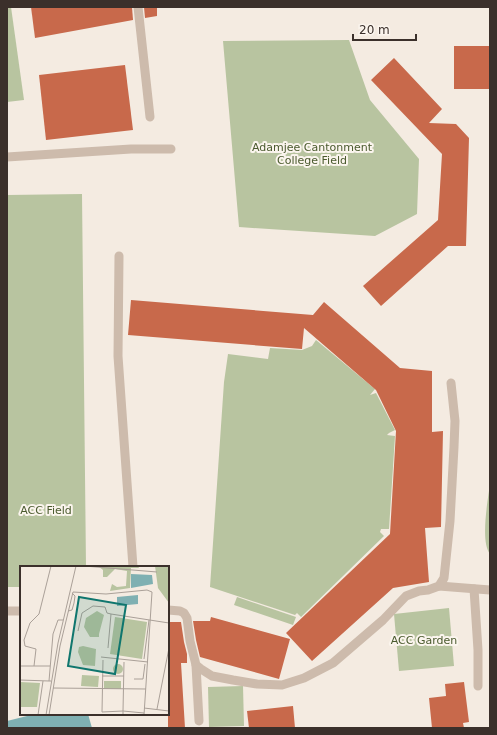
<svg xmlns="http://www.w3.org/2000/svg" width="497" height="735" viewBox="0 0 497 735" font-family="'DejaVu Sans',sans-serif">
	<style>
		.green { fill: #b8c4a0 }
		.water { fill: #7fb0b2 }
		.building { fill: #c8694b }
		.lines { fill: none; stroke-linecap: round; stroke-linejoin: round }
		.lane { stroke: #cdbbac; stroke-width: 9 }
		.labels { text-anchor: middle; stroke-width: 4; stroke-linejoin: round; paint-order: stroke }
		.park-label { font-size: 11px; fill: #4a5a2e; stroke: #fbf5ee }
		.inset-road { fill: none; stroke: #aaa098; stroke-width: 1 }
		.view { fill: #0f766e; fill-opacity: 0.15; stroke: #0f766e; stroke-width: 2 }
		.inset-edge { fill: none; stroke: #3b302b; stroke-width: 2 }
	</style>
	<rect width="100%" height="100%" fill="#f4ebe1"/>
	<!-- green -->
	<g class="green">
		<polygon points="7,7 11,7 24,100 7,102"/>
		<polygon points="349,40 370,100 419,159 417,214 375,236 239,227 223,41"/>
		<polygon points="82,194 86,567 21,567 21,587 7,587 7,195"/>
		<polygon points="316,340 375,389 370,395 376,393 395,430 389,433 387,435 395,436 389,529 381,529 380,532 384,536 301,617 297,613 295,615 210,587 224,382 228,354 268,359 270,348 302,350 312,346"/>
		<path d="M490,484V554C480,542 488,499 490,484Z"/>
		<polygon points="237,597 296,617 293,625 234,605"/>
		<polygon points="449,608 454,666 399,671 394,614"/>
		<polygon points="243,686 244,726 209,727 208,687"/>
	</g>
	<!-- water -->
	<polygon class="water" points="35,714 88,714 92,728 7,728 7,721"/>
	<!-- building -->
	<g class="building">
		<polygon points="31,7 132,7 133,20 35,38"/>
		<polygon points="144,7 157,7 157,16 145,18"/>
		<rect x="454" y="46" width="36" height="43"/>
		<polygon points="394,58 442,109 429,123 456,124 469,138 466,246 448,246 381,306 363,286 438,220 442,154 371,80"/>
		<polygon points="125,65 133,130 46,140 39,75"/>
		<polygon points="131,300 313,315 324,302 400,368 432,371 432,432 443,431 441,527 425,528 429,582 393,588 312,661 286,633 390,534 396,431 376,390 304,328 302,349 128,335"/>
		<polygon points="211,617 290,639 279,679 200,657 196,640 193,621 210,621"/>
		<polygon points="168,622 181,622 184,642 187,654 187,663 181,663 185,728 168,728"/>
		<polygon points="464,682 469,722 463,723 464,728 432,728 429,698 446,696 445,684"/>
		<polygon points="293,706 295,728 249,728 247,711"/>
	</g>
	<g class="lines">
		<!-- lane -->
		<g class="lane">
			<polyline points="138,7 150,117"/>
			<polyline points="7,157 131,149 171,149"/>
			<polyline points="119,256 118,356 133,567"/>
			<polyline points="439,586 490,590"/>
			<polyline points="474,589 478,650 478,686"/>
			<polyline points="168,610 180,611 184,613 187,618 190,641 196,665 201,669 212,676 233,680 257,684 282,685 304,678 333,663 383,620 406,596 419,591 428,590 439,586 444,578 450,521 454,447 455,421 451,383"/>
			<polyline points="7,611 21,611"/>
			<polyline points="196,665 199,721"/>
		</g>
	</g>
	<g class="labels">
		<!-- park labels -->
		<g class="park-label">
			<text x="312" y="151">Adamjee Cantonment<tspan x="312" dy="13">College Field</tspan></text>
			<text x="46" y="514">ACC Field</text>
			<text x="424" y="644">ACC Garden</text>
		</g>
	</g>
	<!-- overview -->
	<g transform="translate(20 566)">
		<rect width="149" height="149" fill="#f4ebe1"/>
		<path d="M78,0H118L119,2H111L110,22L90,25L92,18L97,21L106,20L107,5L95,3L87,11H83V4ZM135,0H149V37L138,22ZM77,45L84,49L79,68V71H70L64,61L66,52ZM95,51L127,56L122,93L90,88ZM63,80L76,83L75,100L63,99L58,86L59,81ZM93 103a5 5 0 1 1 10 0a5 5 0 1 1-10 0ZM62,109L79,110L78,121L61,120ZM84,115H101V123H84ZM0,116L20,117L17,141H0Z" fill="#b8c4a0"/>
		<path d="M111,8L132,9L133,18L111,22ZM118,29V38L97,40V31Z" fill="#7fb0b2"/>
		<path class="inset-road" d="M64,0L137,6M53,26L86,28L127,24L132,26L124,149M48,45L52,44L54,37L55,30L52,27M58,65L62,47L73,40L85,41L87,47L91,48M88,82L91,48L149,57M81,91L128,96M124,93L129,54M83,94L82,146L103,145L104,96M0,100H30M14,100L16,83L5,80L4,74L10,57L19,48L31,0M82,110H104M114,113H123L125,98M0,114L29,115M31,115H29L33,68L38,54H43M33,122L126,123M124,142L149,145M137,143L149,82M18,149L23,115M26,149L38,77L56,0M29,149L40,80L53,26M103,149V145L124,147"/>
		<path class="view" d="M59,31L106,39L95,108L48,100Z"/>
		<rect width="149" height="149" class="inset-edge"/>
	</g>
	<!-- border -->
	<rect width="497" height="735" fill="none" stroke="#3b302b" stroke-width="16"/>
	<!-- scale -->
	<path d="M353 34v6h63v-6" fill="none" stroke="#3b302b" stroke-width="2"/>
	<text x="359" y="34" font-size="12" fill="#3b302b" stroke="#fbf5ee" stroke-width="3" paint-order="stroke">20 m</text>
</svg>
